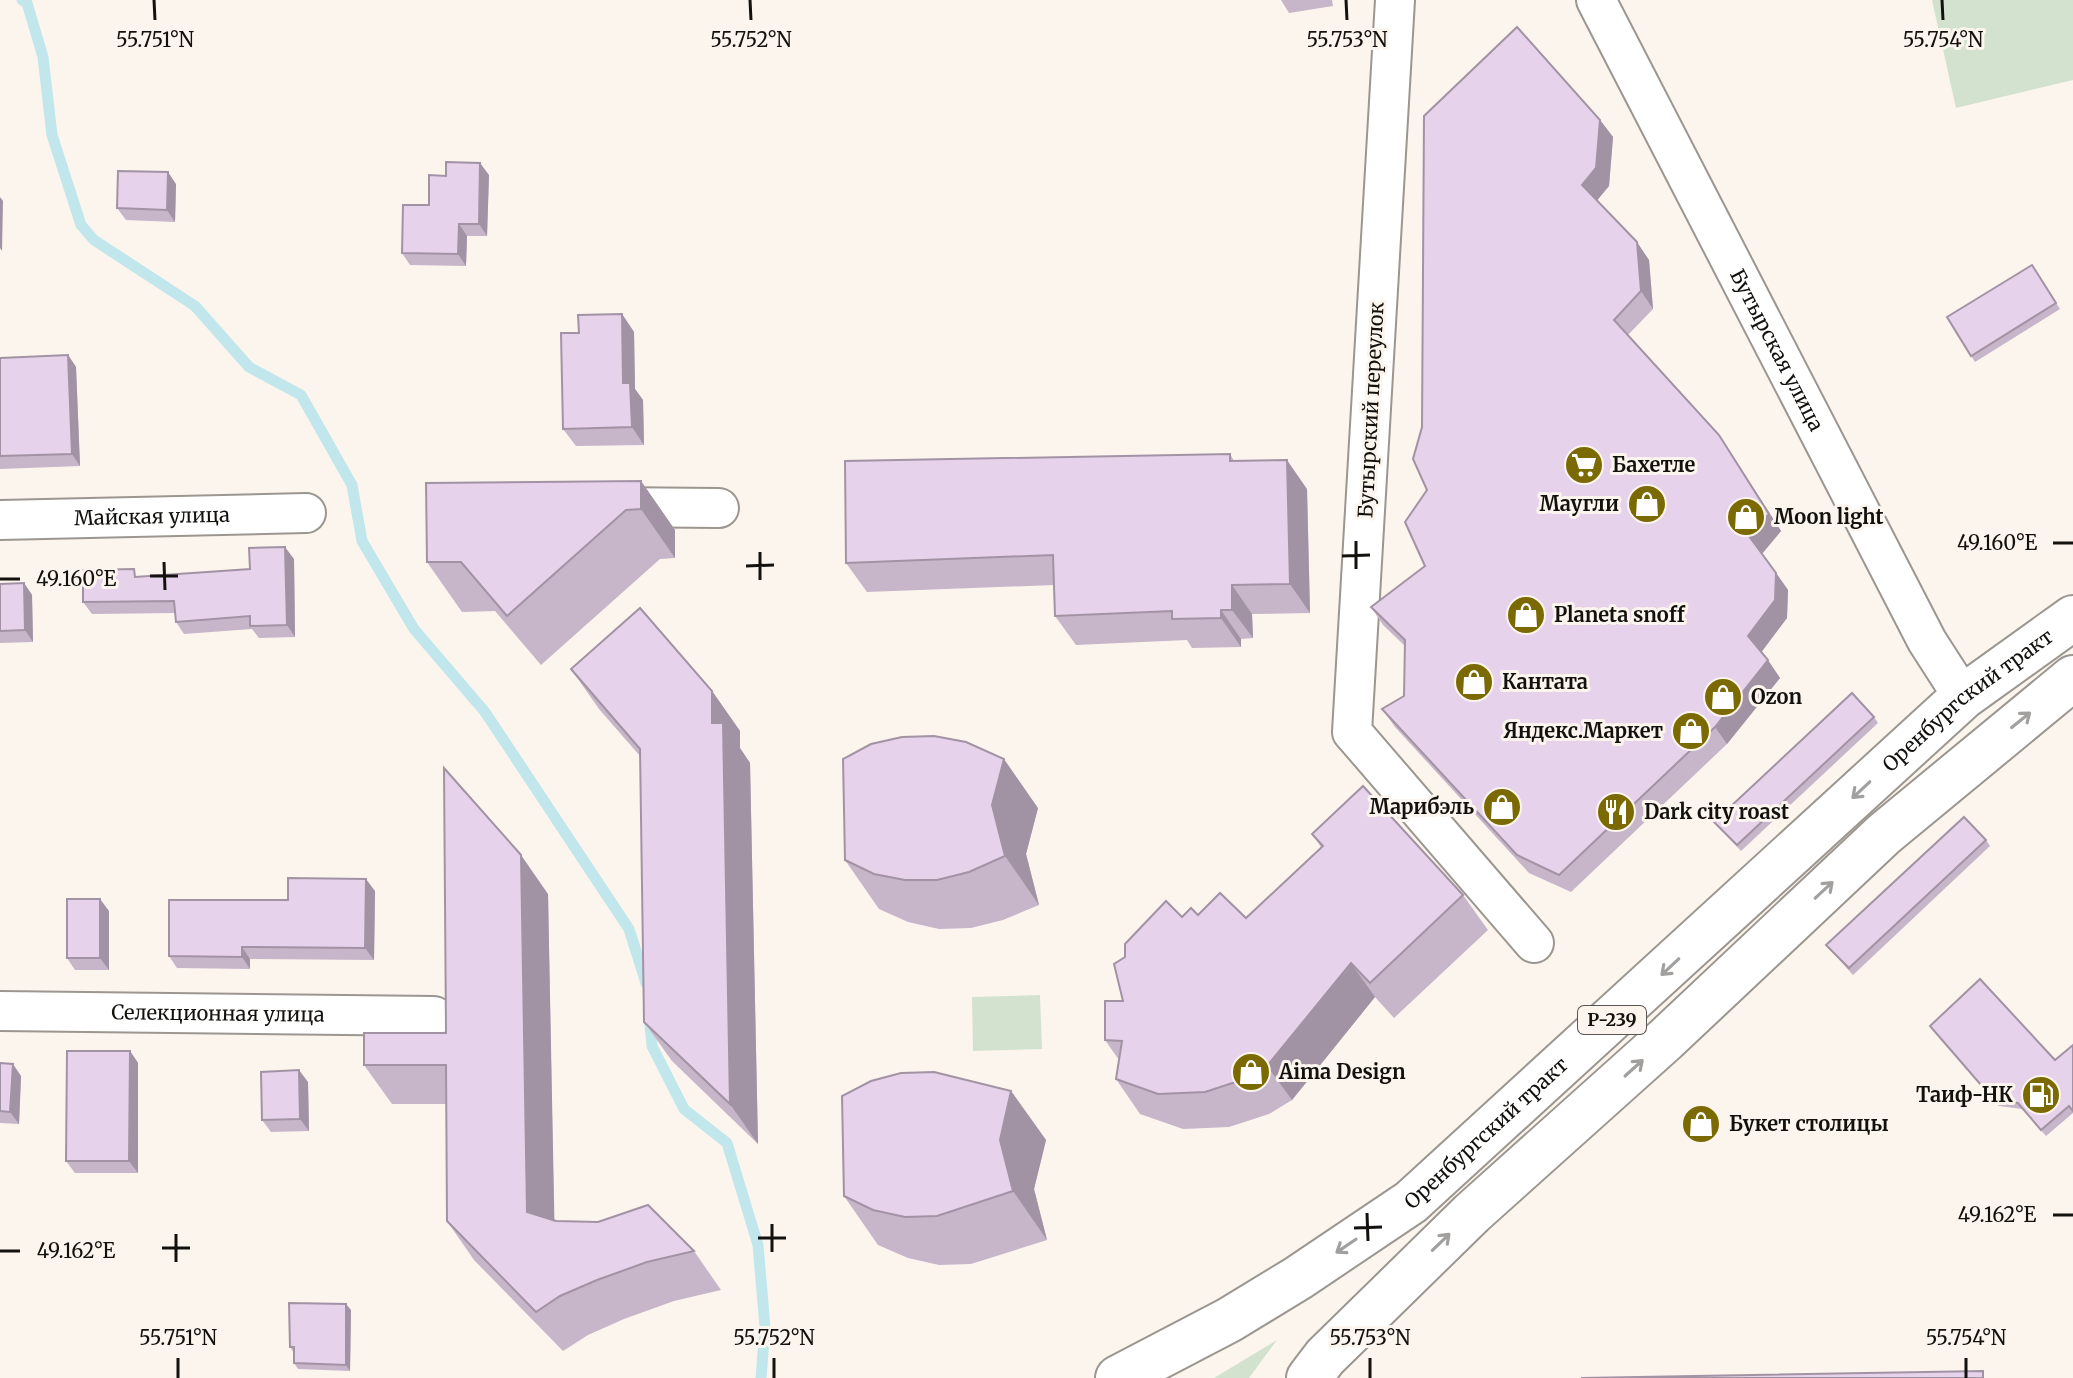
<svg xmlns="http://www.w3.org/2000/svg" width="2073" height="1378" viewBox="0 0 2073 1378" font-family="Merriweather,serif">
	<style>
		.green { fill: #d3e2cf }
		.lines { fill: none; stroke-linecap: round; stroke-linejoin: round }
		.stream { stroke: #c1e7ed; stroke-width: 11 }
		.street-casing { stroke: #9b968f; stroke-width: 42 }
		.primary-casing { stroke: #9b968f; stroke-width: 48 }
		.street { stroke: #fff; stroke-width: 38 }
		.primary { stroke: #fff; stroke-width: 44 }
		.wall { fill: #c7b5ca }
		.shaded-wall { fill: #a293a4 }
		.building { fill: #e7d2eb; stroke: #a293a4; stroke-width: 2 }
		.oneway { stroke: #a1a09f }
		.ticks { fill: none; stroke: #13110e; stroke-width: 3 }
		.labels { text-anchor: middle; stroke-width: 6; stroke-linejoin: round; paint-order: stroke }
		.shield { fill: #fcf5ee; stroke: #595551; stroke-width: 2 }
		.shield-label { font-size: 18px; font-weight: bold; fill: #13110e }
		.street-label { font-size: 20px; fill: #13110e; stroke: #fcf5ee }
		.poi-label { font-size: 20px; font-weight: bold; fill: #13110e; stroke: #fcf5ee; text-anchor: start }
		.ticks-label { font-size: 20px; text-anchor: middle; fill: #13110e; stroke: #fcf5ee; stroke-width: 6; stroke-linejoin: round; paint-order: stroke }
	</style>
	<rect width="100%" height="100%" fill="#fcf5ee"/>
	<!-- green -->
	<g class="green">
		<polygon points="1932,0 2073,0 2073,80 1956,108"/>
		<polygon points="1040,995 1042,1049 973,1051 972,997"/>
		<polygon points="1277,1340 1249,1378 1214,1378"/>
	</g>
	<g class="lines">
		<!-- stream -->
		<g class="stream">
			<polyline points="22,0 27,3 43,57 52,135 81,225 94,240 195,306 249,367 301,395 352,485 362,541 414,629 485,712 629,929 646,983"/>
			<polyline points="649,1016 652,1046 684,1109 727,1143 758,1245 765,1327 761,1378"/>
		</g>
		<defs>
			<g id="street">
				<polyline points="1395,0 1352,732 1534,943"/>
				<path id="s1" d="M1596,0L1927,641L1963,697"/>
				<polyline points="606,507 719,508"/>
				<path id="s2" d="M0,520L306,513"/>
				<path id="s3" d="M0,1011L434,1016"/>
			</g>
			<g id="primary">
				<path id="s4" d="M1118,1378L1229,1320L1298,1278L1411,1202L1963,697L2073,618"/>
				<polyline points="1309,1378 1325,1357 1472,1213 1665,1040 1884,834 2073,678"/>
			</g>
		</defs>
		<!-- street casing -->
		<use href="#street" class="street-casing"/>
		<!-- primary casing -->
		<use href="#primary" class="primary-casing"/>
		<!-- street -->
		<use href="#street" class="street"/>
		<!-- primary -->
		<use href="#primary" class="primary"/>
	</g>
	<!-- wall -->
	<g class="wall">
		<polygon points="1281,0 1332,0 1333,6 1289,13"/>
		<polygon points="1600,120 1613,137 1609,186 1597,200 1649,260 1653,309 1628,335 1731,453 1781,531 1762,553 1788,590 1787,618 1761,652 1780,678 1727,744 1571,892 1529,873 1395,727 1382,709 1404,696 1405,646 1383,625 1371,607 1425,566 1427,490"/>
		<polygon points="489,175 487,236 467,236 466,266 410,265 402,253 429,205"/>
		<polygon points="176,184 175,222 126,220 117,208"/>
		<polygon points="2032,265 2060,309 1975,362 1947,317"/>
		<polygon points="622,314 634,332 635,389 643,400 644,445 576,446 563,429 579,333"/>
		<polygon points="68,355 76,367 80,466 0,469 0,358"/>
		<polygon points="1230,454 1234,461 1307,489 1310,613 1252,614 1253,638 1241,639 1241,647 1192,648 1187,640 1076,645 1055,616 1054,585 867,592 846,563"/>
		<polygon points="641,481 675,530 675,558 660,559 541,665 495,611 462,612 427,562"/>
		<polygon points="294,559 295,637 259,638 252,629 184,634 176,622 175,613 92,614 83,602 140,577 250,569"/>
		<polygon points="24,583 32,595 33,642 0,643 0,584"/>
		<polygon points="571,669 712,691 740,731 740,748 750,763 758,1144 672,1061 644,1022 640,756 599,709"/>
		<polygon points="1874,717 1878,723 1741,851 1714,822"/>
		<polygon points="1038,808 1026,854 1039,905 1003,920 971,928 939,929 908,922 879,909 845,860"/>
		<polygon points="1312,834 1463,895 1488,930 1394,1018 1375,997 1292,1100 1269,1114 1229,1127 1183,1129 1140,1114 1116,1079 1119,1060 1105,1040 1123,1001 1125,957 1198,915 1246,918 1321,847"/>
		<polygon points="1986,840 1990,846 1853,975 1826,945"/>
		<polygon points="375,891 374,960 250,959 250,969 177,968 169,956 288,900"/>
		<polygon points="548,894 554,1220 694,1251 721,1290 674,1301 624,1319 588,1335 563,1351 474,1260 447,1221 446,1104 392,1104 364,1065 446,1033"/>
		<polygon points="109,911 109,970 75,970 67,958"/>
		<polygon points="1930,1026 2055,1060 2073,1045 2073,1113 2046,1136 2022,1109 1999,1106"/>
		<polygon points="130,1051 138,1063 138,1173 75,1173 66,1161"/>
		<polygon points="0,1063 21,1076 19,1124 0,1123"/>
		<polygon points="308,1082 309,1131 271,1132 262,1120"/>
		<polygon points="1011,1091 1046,1140 1034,1189 1047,1240 971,1264 939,1265 908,1258 878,1245 844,1196"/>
		<polygon points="351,1310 350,1371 298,1369 294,1363 294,1353 290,1347"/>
	</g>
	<!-- shaded-wall -->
	<g class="shaded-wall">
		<polygon points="1600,120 1613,137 1609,186 1595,203 1582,185"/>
		<polygon points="480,163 489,175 487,236 479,224"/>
		<polygon points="168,172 176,184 175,222 167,210"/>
		<polygon points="0,197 3,201 2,251 0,248"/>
		<polygon points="459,224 467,236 466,266 458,254"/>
		<polygon points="1637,242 1649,260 1653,309 1641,291"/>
		<polygon points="622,314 634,332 635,389 643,400 644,445 632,427 623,383"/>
		<polygon points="68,355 76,367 80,466 72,454"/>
		<polygon points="1719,435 1781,531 1762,554 1749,536"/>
		<polygon points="1287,460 1307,489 1310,613 1290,584"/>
		<polygon points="641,481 675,530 675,558 641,509"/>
		<polygon points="285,547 294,559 295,637 287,625"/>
		<polygon points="1776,573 1788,590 1787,618 1760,654 1748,636"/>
		<polygon points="24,583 32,595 33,642 25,630"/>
		<polygon points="1232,585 1252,614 1253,638 1232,610"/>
		<polygon points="1221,610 1241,639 1241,647 1221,618"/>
		<polygon points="1768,660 1780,678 1727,744 1715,727"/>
		<polygon points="712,691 740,731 740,748 750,763 758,1144 730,1104 712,723"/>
		<polygon points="1004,759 1038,808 1026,854 1039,905 1005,856 992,805"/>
		<polygon points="521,855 548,894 555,1251 527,1212"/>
		<polygon points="366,879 375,891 374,960 365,948"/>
		<polygon points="100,899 109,911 109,970 100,958"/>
		<polygon points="242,947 250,959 250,969 242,957"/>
		<polygon points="1351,963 1375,997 1292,1100 1267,1066"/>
		<polygon points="130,1051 138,1063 138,1173 129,1161"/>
		<polygon points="13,1064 21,1076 19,1124 10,1112"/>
		<polygon points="299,1070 308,1082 309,1131 300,1119"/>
		<polygon points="1011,1091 1046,1140 1034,1189 1047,1240 1013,1191 1000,1140"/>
		<polygon points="346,1304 351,1310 350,1371 346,1365"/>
	</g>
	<!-- building -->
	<g class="building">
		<polygon points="1517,27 1600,120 1596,168 1582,185 1637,242 1641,291 1614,320 1719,435 1769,514 1749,536 1776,573 1775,600 1748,636 1768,660 1715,727 1559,875 1517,855 1382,709 1404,696 1405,640 1371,607 1425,566 1405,522 1427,490 1413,459 1422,427 1424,116"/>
		<polygon points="446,162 480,163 479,224 459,224 458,254 402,253 403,205 429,205 429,175 446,176"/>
		<polygon points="118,171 168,172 167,210 117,208"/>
		<polygon points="2032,265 2056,303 1971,356 1947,317"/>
		<polygon points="622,314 623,383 630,383 632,427 563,429 561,333 579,333 578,315"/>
		<polygon points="68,355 72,454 0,456 0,358"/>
		<polygon points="1230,454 1230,461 1287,460 1290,584 1232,585 1232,610 1221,610 1221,618 1172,619 1172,611 1055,616 1053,555 846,563 845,461"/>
		<polygon points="641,481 641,509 626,510 507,616 461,562 427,562 426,483"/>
		<polygon points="285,547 287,625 250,626 250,616 176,622 174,601 83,602 83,570 134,569 135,577 250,569 249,548"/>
		<polygon points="24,583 25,630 0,631 0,584"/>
		<polygon points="640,608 712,691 712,723 723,723 730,1104 644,1022 640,749 571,669"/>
		<polygon points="1852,693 1874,717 1737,845 1714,822"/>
		<polygon points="934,736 966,742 1004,759 992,805 1005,856 969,872 937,880 905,880 874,874 845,860 843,759 871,744 902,737"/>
		<polygon points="444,768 521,855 527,1212 556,1221 598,1222 648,1205 694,1251 647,1262 597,1280 560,1296 536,1312 447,1221 446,1065 364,1065 364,1033 446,1033"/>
		<polygon points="1363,786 1463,895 1370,983 1351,963 1267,1066 1245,1079 1205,1092 1158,1094 1116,1079 1122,1041 1105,1040 1105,1001 1123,1001 1114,964 1125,957 1125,944 1166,901 1182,917 1191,908 1198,915 1220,893 1246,918 1323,846 1312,834"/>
		<polygon points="1964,817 1986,840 1849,968 1826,945"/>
		<polygon points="288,878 366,879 365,948 242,947 242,957 169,956 169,900 288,900"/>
		<rect x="67" y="899" width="33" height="59"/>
		<polygon points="1980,979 2055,1060 2073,1045 2073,1111 2069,1106 2041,1130 2018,1103 1994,1100 1930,1026"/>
		<polygon points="67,1051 130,1051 129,1161 66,1161"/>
		<polygon points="0,1063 13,1064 10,1112 0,1111"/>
		<polygon points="299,1070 300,1119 262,1120 261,1072"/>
		<polygon points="934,1072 1011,1091 1000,1140 1013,1191 937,1216 905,1217 873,1210 844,1196 842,1096 871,1081 901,1073"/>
		<polygon points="289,1303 346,1304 346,1365 294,1363 294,1347 290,1347"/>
		<polygon points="1983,1371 1983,1378 1581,1378"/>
	</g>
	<!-- one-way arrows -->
	<defs><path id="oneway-shaft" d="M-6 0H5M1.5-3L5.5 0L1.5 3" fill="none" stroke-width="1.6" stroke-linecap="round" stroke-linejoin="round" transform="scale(2)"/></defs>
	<g class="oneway">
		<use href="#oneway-shaft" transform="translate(2021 720) rotate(-39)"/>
		<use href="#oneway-shaft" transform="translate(1861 790) rotate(137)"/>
		<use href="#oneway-shaft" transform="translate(1824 890) rotate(-43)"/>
		<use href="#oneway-shaft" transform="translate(1670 967) rotate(137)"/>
		<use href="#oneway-shaft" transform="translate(1634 1068) rotate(-42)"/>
		<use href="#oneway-shaft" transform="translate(1441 1242) rotate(-44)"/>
		<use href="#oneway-shaft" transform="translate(1346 1246) rotate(146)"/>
	</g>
	<!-- ticks -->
	<path class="ticks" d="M154,0L155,20M750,0L751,20M1346,0L1347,20M1942,0L1943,20M1356,541V569M2053,543H2073M760,552V580M1342,556L1370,555M164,562L165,590M746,566L774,565M150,576H178M0,579H20M1367,1213L1368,1241M2053,1215H2073M772,1224V1252M1354,1228L1382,1227M176,1234V1262M758,1238H786M162,1248H190M0,1251H20M178,1358V1378M774,1358V1378M1370,1358V1378M1966,1358V1378"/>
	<!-- icons -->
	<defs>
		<symbol id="supermarket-disc" viewBox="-11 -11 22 22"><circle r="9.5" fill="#7b6a02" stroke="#fcf5ee"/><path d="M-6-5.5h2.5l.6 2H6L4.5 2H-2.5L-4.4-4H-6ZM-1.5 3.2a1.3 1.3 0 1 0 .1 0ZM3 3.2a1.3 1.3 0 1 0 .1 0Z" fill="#fff"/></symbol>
		<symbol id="shop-disc" viewBox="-11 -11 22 22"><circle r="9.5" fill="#7b6a02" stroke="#fcf5ee"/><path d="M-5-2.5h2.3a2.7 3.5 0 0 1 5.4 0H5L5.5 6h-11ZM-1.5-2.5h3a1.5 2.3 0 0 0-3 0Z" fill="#fff"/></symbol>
		<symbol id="restaurant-disc" viewBox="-11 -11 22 22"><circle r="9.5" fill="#7b6a02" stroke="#fcf5ee"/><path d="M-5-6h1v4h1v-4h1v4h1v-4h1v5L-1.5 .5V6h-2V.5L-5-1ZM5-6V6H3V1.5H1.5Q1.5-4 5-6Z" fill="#fff"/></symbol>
		<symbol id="fuel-disc" viewBox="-11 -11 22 22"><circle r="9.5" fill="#7b6a02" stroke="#fcf5ee"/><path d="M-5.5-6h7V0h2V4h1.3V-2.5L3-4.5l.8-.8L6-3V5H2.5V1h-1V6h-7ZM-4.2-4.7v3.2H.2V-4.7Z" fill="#fff"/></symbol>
	</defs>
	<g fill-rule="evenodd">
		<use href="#supermarket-disc" x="1562" y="443" width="44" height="44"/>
		<use href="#shop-disc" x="1625" y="482" width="44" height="44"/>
		<use href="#shop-disc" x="1724" y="495" width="44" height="44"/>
		<use href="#shop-disc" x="1504" y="593" width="44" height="44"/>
		<use href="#shop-disc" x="1452" y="660" width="44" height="44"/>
		<use href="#shop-disc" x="1701" y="675" width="44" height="44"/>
		<use href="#shop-disc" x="1669" y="709" width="44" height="44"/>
		<use href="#shop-disc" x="1480" y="785" width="44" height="44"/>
		<use href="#restaurant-disc" x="1594" y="790" width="44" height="44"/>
		<use href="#shop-disc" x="1229" y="1050" width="44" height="44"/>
		<use href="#fuel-disc" x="2019" y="1073" width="44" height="44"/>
		<use href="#shop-disc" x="1679" y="1102" width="44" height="44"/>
	</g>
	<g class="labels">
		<!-- shield labels -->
		<rect class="shield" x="1578" y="1006" width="68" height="28" rx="6"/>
		<g class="shield-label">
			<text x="1612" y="1026">Р-239</text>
		</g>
		<!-- street labels -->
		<g class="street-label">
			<text dy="7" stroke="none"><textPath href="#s1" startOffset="394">Бутырская улица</textPath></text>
			<text transform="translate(1371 410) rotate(-87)" y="7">Бутырский переулок</text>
			<text dy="7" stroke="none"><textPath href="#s2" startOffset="152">Майская улица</textPath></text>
			<text dy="7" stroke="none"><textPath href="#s4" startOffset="1092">Оренбургский тракт</textPath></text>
			<text dy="7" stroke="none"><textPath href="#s3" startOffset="218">Селекционная улица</textPath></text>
			<text dy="7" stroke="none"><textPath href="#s4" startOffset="444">Оренбургский тракт</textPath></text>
		</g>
		<!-- poi labels -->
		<g class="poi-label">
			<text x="1612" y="472">Бахетле</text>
			<text x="1619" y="511" text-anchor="end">Маугли</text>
			<text x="1774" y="524">Moon light</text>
			<text x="1554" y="622">Planeta snoff</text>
			<text x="1502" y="689">Кантата</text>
			<text x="1751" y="704">Ozon</text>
			<text x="1663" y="738" text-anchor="end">Яндекс.Маркет</text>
			<text x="1474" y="814" text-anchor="end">Марибэль</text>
			<text x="1644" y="819">Dark city roast</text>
			<text x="1279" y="1079">Aima Design</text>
			<text x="2013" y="1102" text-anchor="end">Таиф-НК</text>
			<text x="1729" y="1131">Букет столицы</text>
		</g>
	</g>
	<g class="ticks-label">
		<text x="155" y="47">55.751°N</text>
		<text x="751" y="47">55.752°N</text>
		<text x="1347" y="47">55.753°N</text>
		<text x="1943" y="47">55.754°N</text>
		<text x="1997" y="550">49.160°E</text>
		<text x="76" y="586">49.160°E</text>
		<text x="1997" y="1222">49.162°E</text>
		<text x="76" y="1258">49.162°E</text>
		<text x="178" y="1345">55.751°N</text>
		<text x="774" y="1345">55.752°N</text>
		<text x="1370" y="1345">55.753°N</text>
		<text x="1966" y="1345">55.754°N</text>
	</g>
</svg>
